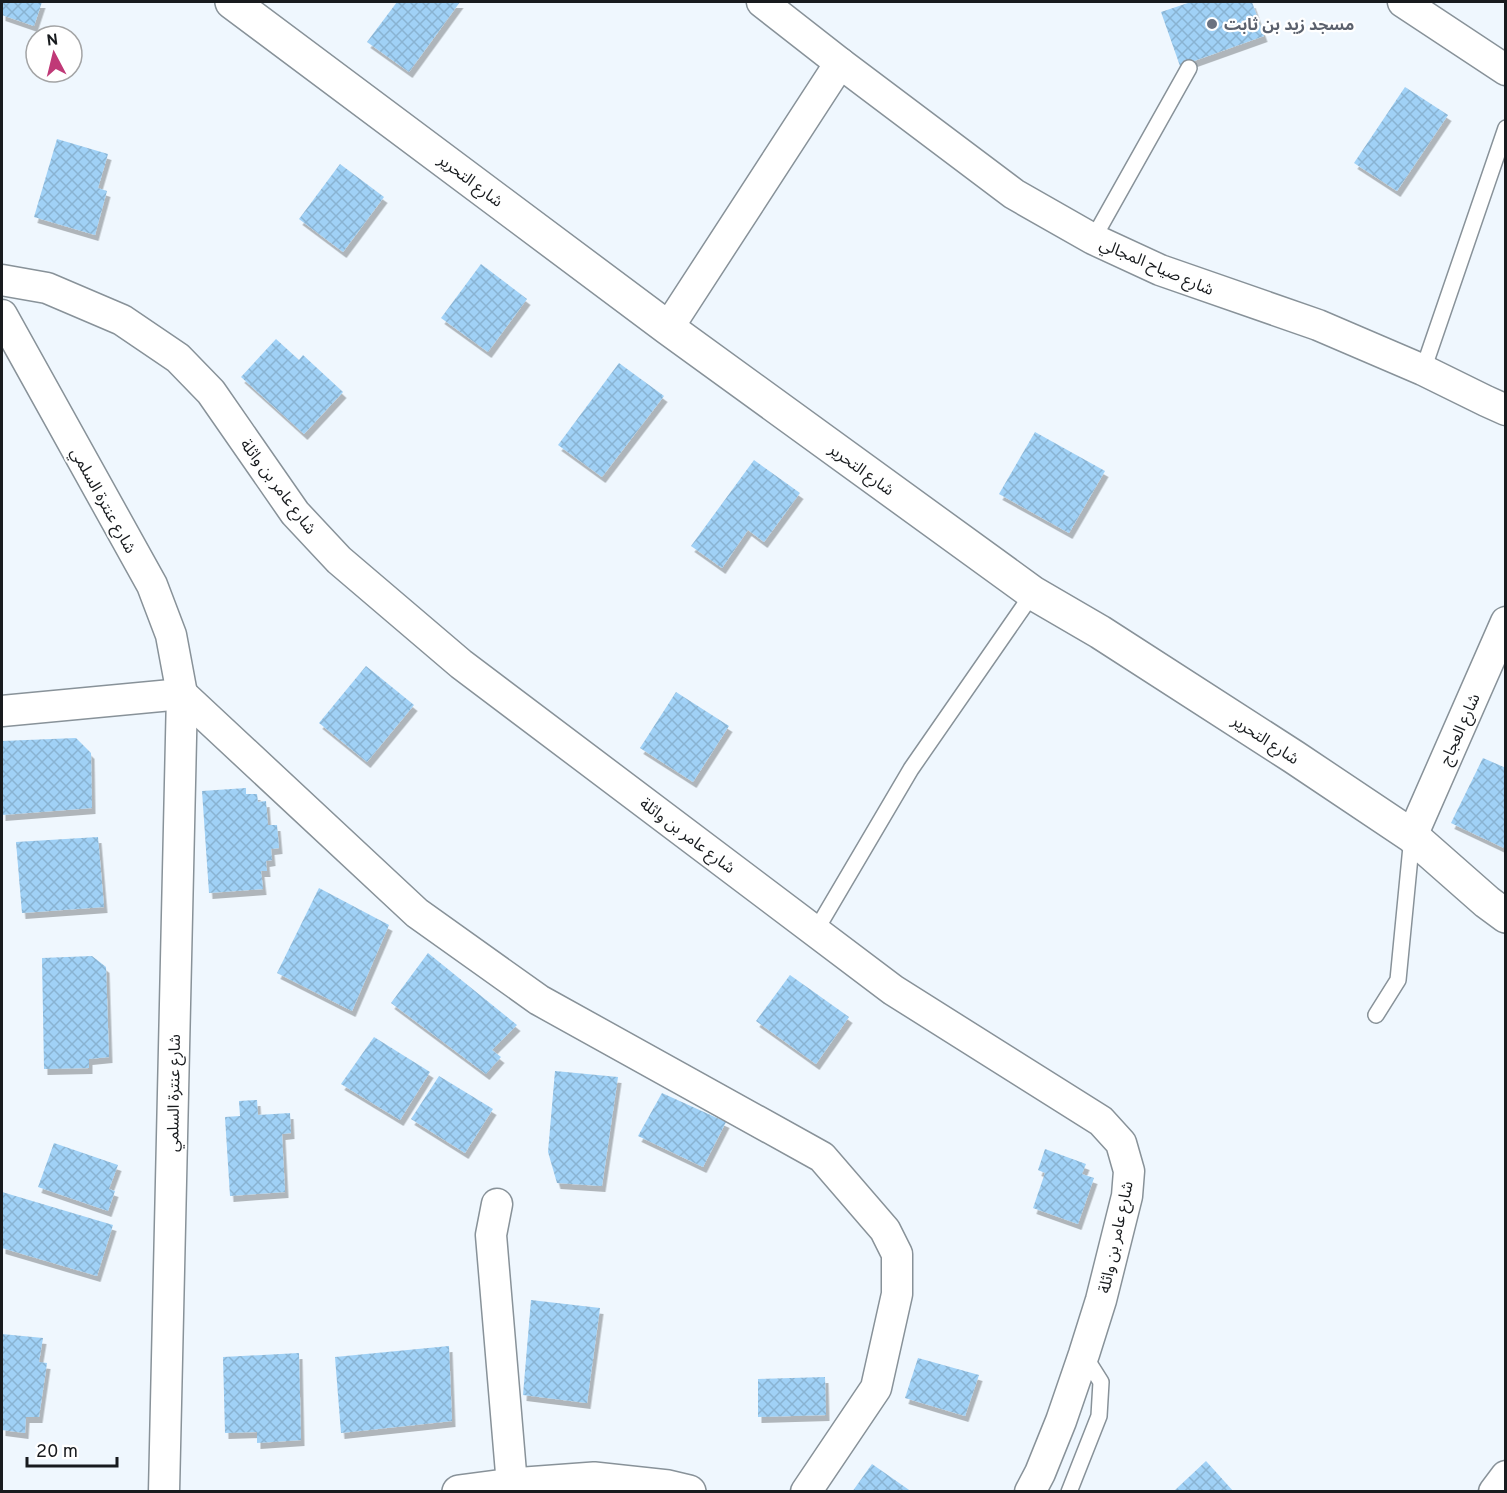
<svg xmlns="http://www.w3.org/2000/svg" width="1507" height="1493" viewBox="0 0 1507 1493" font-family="Overpass,'Noto Sans Arabic',sans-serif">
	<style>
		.building { fill: url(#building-cross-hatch); filter: url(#shadow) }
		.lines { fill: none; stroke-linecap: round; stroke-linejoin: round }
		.service-casing { stroke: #889299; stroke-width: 18 }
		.minor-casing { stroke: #889299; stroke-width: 33 }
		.tertiary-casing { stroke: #889299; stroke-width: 36 }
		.service { stroke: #fff; stroke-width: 15 }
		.minor { stroke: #fff; stroke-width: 30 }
		.tertiary { stroke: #fff; stroke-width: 33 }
		.worship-dot { fill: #6b7280; stroke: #fff; stroke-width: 2 }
		.labels { text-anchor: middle; stroke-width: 4.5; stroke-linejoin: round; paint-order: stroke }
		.worship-label { font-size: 16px; font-weight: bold; fill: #5b616d; stroke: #fff; text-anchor: start }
		.street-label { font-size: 16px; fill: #181b1e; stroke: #fff }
	</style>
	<defs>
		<pattern id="building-cross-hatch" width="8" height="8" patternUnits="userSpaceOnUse" patternTransform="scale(1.5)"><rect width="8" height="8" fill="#a0d1f6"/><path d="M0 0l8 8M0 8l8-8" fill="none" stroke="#89b3d2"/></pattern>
		<filter id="shadow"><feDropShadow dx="3.5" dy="6" stdDeviation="0" flood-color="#0004"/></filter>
	</defs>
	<rect width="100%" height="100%" fill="#eff7fe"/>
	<!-- building -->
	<g class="building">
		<polygon points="2,2 42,2 34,26 2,15"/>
		<polygon points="397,2 460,2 409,72 367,42"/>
		<polygon points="1191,2 1252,2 1264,36 1180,66 1161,12"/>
		<polygon points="1405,87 1448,115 1397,191 1354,163"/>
		<polygon points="57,139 108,154 98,188 107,191 95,235 34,217"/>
		<polygon points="340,164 384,197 343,252 299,219"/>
		<polygon points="481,264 527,299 488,352 441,318"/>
		<polygon points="276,339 299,360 303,355 343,392 304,434 241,377"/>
		<polygon points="619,363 664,396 602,477 558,445"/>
		<polygon points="1035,432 1105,471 1069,533 999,494"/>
		<polygon points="754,460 800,493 764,542 748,530 722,568 691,546"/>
		<polygon points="366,666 414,705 367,762 319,723"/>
		<polygon points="676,692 729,726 693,782 640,748"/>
		<polygon points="76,738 91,753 92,808 2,815 2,741"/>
		<polygon points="1483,758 1506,768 1506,849 1451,823"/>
		<polygon points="246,788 246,794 257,794 258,802 266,801 268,825 277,825 279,848 271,849 272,860 266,861 267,871 261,871 263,889 209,893 202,791"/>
		<polygon points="98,837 104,907 22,913 16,842"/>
		<polygon points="319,888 389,925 352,1011 277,973"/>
		<polygon points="428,953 517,1025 492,1050 501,1057 486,1074 391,1003"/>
		<polygon points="92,956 106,967 109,1057 89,1059 89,1068 44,1069 42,958"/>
		<polygon points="790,975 849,1017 816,1064 756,1021"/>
		<polygon points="374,1037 430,1072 400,1120 341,1084"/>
		<polygon points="555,1071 618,1077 602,1186 557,1183 548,1152"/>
		<polygon points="439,1076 493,1109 465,1153 411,1119"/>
		<polygon points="662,1093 726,1122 703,1167 638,1136"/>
		<polygon points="257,1100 258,1115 290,1113 291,1133 282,1134 285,1192 230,1196 225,1117 240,1116 239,1101"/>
		<polygon points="54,1143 118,1165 109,1189 115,1191 108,1211 38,1187"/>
		<polygon points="1045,1149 1086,1164 1082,1174 1094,1178 1078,1224 1033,1208 1045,1173 1038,1170"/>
		<polygon points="2,1192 113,1225 97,1276 2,1248"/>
		<polygon points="531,1300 600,1308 587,1403 523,1395"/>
		<polygon points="2,1334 43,1338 39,1362 47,1363 39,1417 26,1417 25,1433 2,1430"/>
		<polygon points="449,1346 452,1421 341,1433 335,1357"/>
		<polygon points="299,1353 301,1440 257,1443 257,1432 225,1433 223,1357"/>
		<polygon points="918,1358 979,1375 965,1416 905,1398"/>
		<polygon points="825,1377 826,1415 758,1417 758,1379"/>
		<polygon points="1206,1461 1234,1492 1173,1492"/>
		<polygon points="872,1464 912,1492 852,1492"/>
	</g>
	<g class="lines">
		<defs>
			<g id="service">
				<polyline points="1093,239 1189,68"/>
				<polyline points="1423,370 1506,128"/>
				<polyline points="815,932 911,769 1033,593"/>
				<polyline points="1376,1015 1398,980 1412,836"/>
				<polyline points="1069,1492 1099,1416 1101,1382 1084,1355"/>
			</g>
			<g id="minor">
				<polyline points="762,2 840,63 1014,194 1093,239 1160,270 1318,325 1423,370 1486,401 1506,410"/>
				<polyline points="1403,2 1506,70"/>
				<polyline points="2,280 47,288 122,320 178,358 211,392 295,513 339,560 461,664 893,990 1101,1121 1121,1143 1129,1171 1127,1196 1101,1300 1084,1354 1061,1421 1040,1473 1030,1492"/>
				<polyline points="2,315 152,585 171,635 182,694 164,1492"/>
				<polyline points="668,328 840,63"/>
				<polyline points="2,711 182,694 417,913 539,1000 822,1157 885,1230 897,1254 897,1294 876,1388 806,1492"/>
				<polyline points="1412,836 1506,622"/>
				<polyline points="497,1204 491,1235 512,1485"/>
				<polyline points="1494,1492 1506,1476"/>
			</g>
			<g id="tertiary">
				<polyline points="232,2 668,328 1033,593 1100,632 1294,757 1412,836 1487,902 1506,916"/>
				<polyline points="459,1492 512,1485 594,1479 668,1487 689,1492"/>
			</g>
		</defs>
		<!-- service casing -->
		<use href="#service" class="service-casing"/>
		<!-- minor casing -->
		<use href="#minor" class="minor-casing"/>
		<!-- tertiary casing -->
		<use href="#tertiary" class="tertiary-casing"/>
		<!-- service -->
		<use href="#service" class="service"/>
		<!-- minor -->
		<use href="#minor" class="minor"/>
		<!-- tertiary -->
		<use href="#tertiary" class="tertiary"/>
	</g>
	<!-- markers -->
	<circle class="worship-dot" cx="1212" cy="24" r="6"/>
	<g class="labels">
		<!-- worship labels -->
		<g class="worship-label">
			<text x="1224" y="30">مسجد زيد بن ثابت</text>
		</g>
		<!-- street labels -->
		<g class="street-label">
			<text transform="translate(471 180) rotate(37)" y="6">شارع التحرير</text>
			<text transform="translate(1157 266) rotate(23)" y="6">شارع صياح المجالي</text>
			<text transform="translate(862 469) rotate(36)" y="6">شارع التحرير</text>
			<text transform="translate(279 486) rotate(53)" y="6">شارع عامر بن واثلة</text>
			<text transform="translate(104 500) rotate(61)" y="6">شارع عنترة السلمي</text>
			<text transform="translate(1459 729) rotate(-66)" y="6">شارع العجاج</text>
			<text transform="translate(1266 739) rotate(33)" y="6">شارع التحرير</text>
			<text transform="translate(688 835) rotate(37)" y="6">شارع عامر بن واثلة</text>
			<text transform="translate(173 1093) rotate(-89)" y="6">شارع عنترة السلمي</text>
			<text transform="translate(1115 1237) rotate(-78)" y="6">شارع عامر بن واثلة</text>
		</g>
	</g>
	<!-- border -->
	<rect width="1507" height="1493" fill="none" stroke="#181b1e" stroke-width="6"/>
	<!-- north arrow -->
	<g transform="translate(54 54) rotate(353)"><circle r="28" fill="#ffffff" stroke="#a3a4a5" stroke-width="1.5"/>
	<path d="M0-4.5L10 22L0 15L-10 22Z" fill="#c03977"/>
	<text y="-9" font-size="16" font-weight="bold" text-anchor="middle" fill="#181b1e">N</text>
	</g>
	<!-- scale -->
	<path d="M27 1457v9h90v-9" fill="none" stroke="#181b1e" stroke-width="3"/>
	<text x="36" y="1457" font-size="18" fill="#181b1e" stroke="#ffffff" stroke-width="4.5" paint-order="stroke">20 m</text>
</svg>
